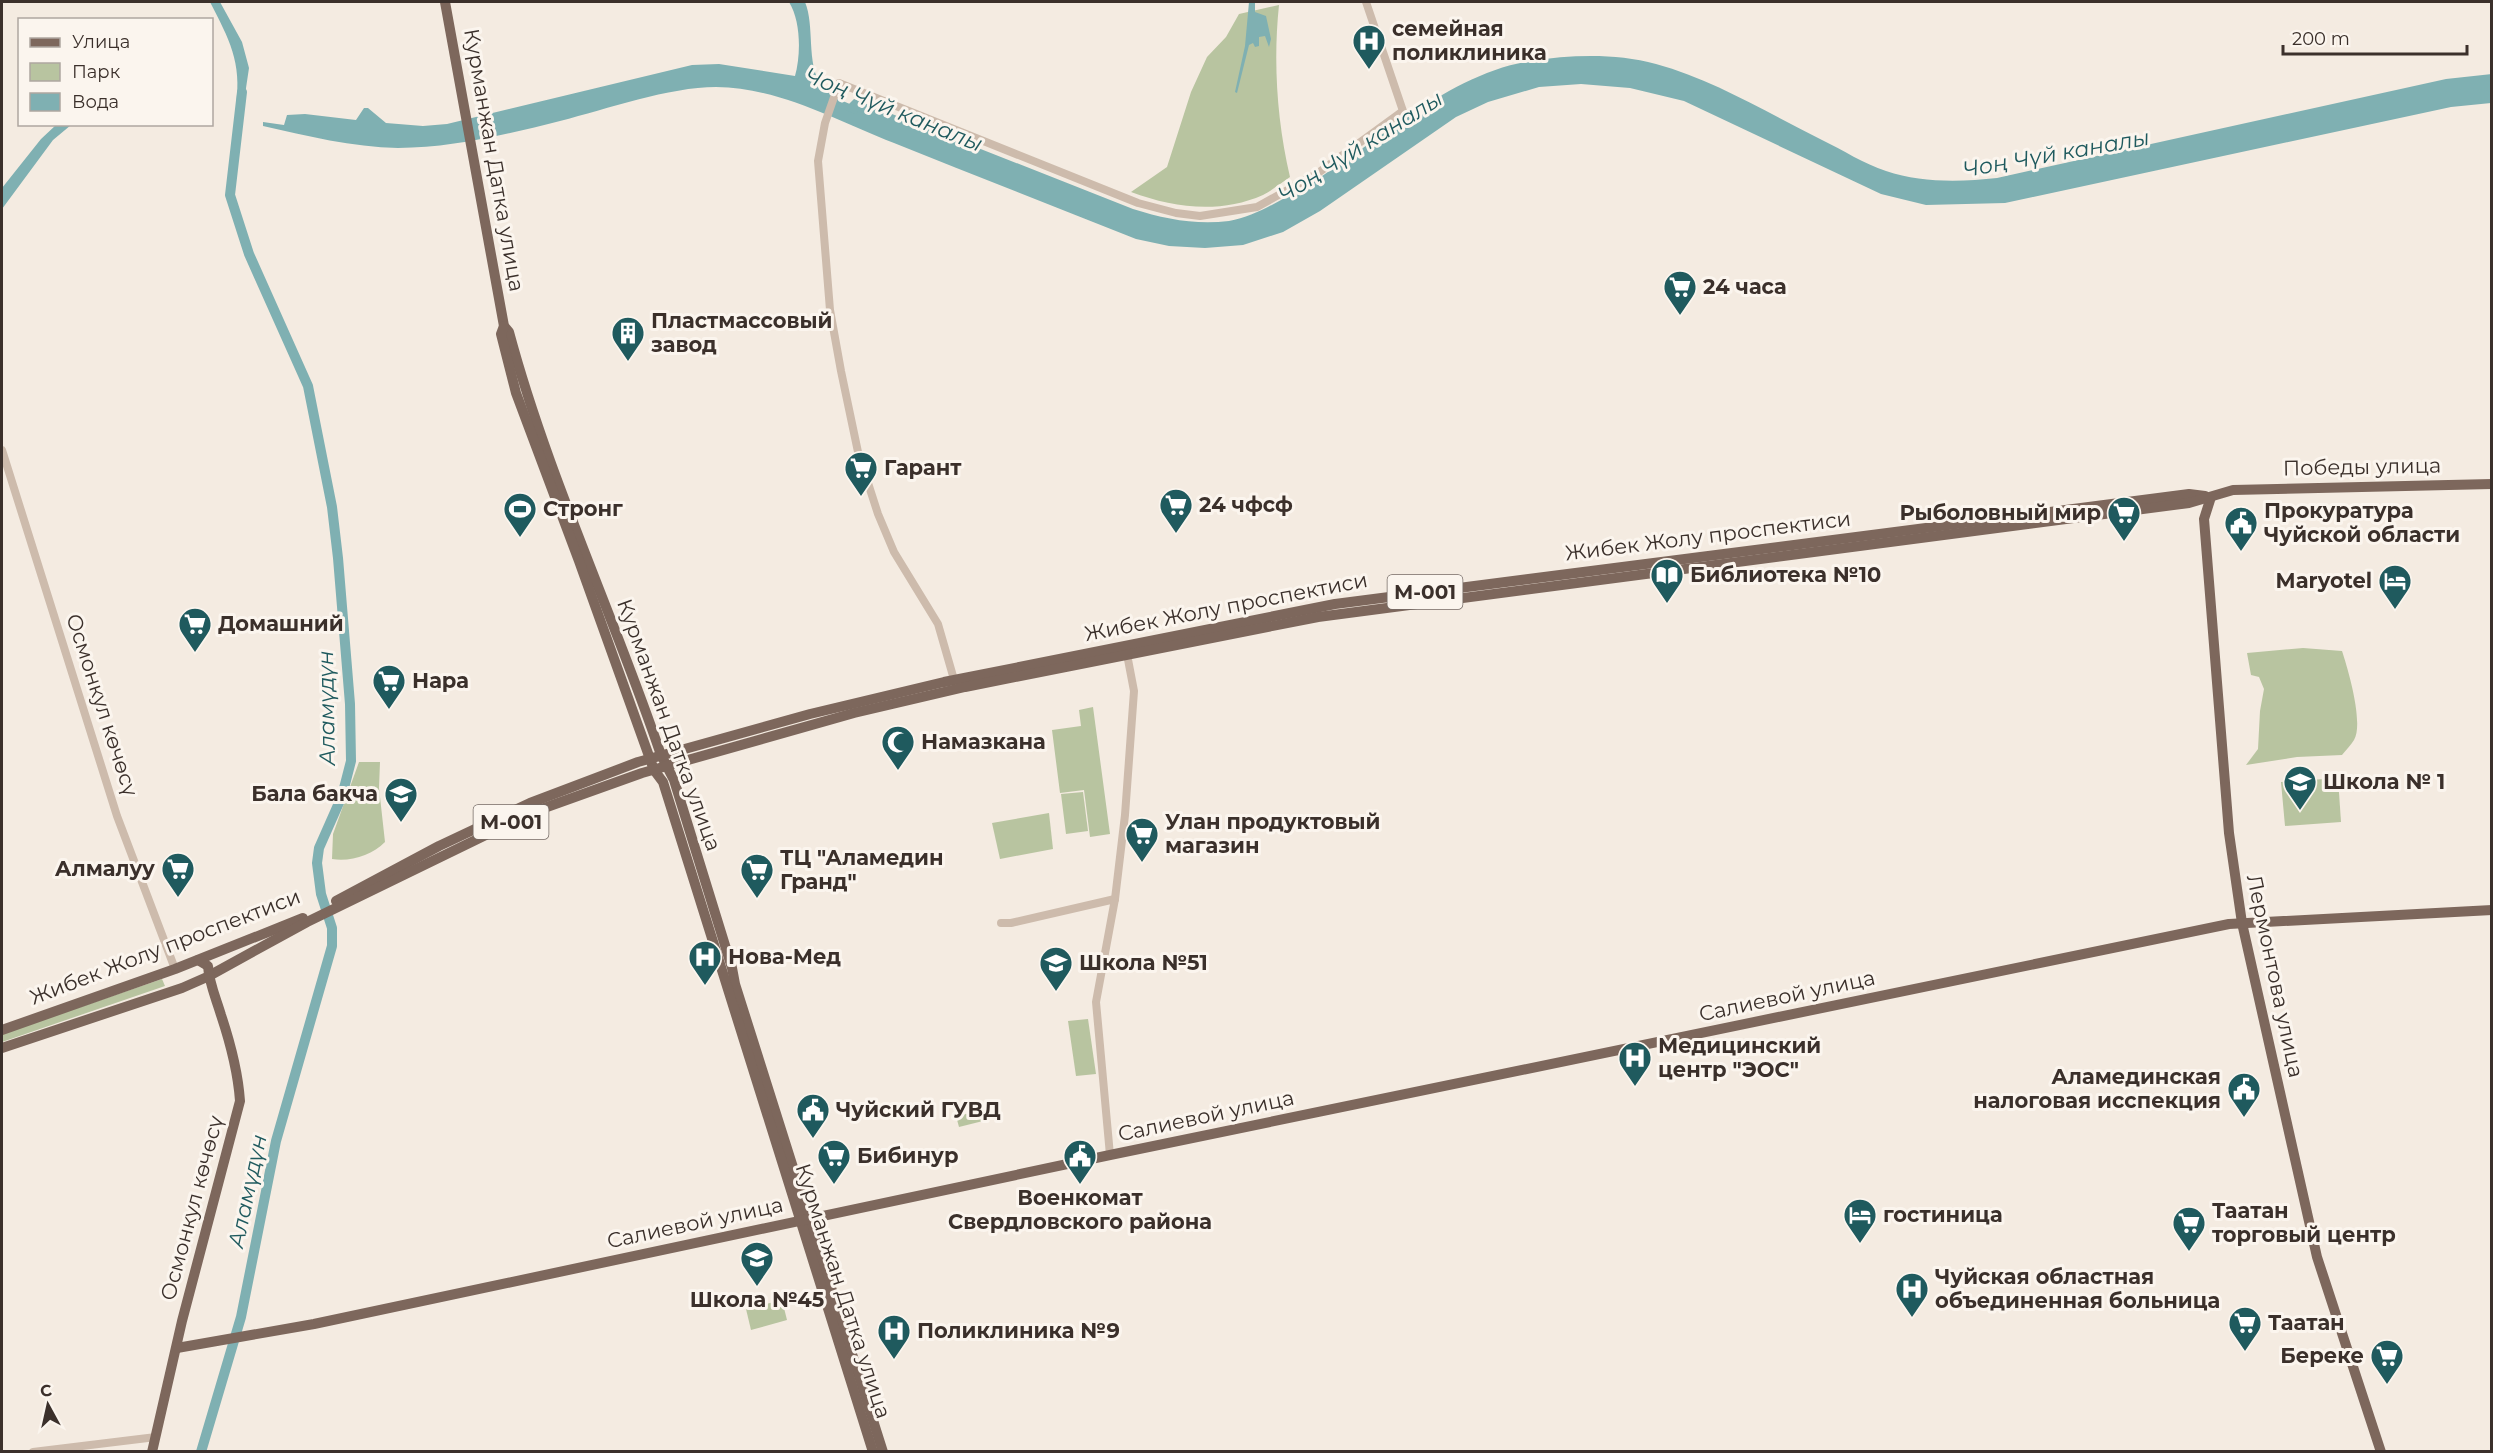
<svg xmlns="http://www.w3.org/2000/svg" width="2493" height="1453" viewBox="0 0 2493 1453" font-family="Montserrat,sans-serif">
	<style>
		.green { fill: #b8c4a0 }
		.water { fill: #7fb0b2 }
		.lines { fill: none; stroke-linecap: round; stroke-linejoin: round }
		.canal { stroke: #7fb0b2; stroke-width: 7 }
		.river { stroke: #7fb0b2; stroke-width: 10 }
		.minor { stroke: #cdbbac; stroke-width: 8 }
		.major { stroke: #7d675c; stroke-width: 10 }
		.labels { text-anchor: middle; stroke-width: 6; stroke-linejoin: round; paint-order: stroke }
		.shield { fill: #fbf5ee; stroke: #756b66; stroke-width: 1.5 }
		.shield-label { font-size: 20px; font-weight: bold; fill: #3b302b }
		.poi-label { font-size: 21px; font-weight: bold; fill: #3b302b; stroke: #fbf5ee; text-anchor: start }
		.street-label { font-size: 21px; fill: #3b302b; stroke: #fbf5ee }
		.water-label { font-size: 22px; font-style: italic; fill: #1f5a5e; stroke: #fbf5ee }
	</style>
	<rect width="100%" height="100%" fill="#f4ebe1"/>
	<!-- green -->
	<g class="green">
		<path d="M1279,5C1273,62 1277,121 1290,177C1282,182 1273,190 1263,195C1220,214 1174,208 1131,192L1167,167L1191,92L1207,57L1226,37L1239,14Z"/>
		<path d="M2303,648L2342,651C2348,669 2364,723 2354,740C2351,745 2346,750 2342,755L2297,757L2246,765L2258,749L2260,711L2264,689L2259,677L2251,675L2247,653Z"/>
		<polygon points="1093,707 1110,834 1090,837 1084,790 1060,793 1052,730 1081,726 1079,710"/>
		<path d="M359,762H380L379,788L385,842C372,855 351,862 332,859L333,834Z"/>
		<polygon points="2338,778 2341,822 2285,826 2281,782"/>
		<polygon points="1083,792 1088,831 1066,834 1061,794"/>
		<polygon points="1049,813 1053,849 1000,859 992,823"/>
		<polygon points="162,979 165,986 2,1042 2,1034"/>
		<polygon points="1088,1019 1096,1074 1076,1076 1068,1021"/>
		<polygon points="981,1111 983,1121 959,1127 956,1116"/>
		<polygon points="782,1300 787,1320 751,1330 746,1309"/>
	</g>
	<!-- water -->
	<g class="water">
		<path d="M210,2H220L242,42L249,68L243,108L236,105C242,62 229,39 210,2Z"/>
		<path d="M789,2H805C815,26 806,63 821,85C823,88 829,91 832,93L829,102L846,107L854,99L1133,209C1165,219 1195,225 1229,221C1253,217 1273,204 1294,193C1370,151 1443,75 1530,61C1571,55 1615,53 1656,64C1714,80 1768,113 1822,140C1843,150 1864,164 1886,171C1921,183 1961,182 1997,178L2446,79L2492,74L2491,103L2451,107L2005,203L1926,205L1881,194L1684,101L1630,88L1581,84L1539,87L1488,102L1456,117L1320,211L1283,232L1243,245L1205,248L1169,246L1136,239C1055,207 974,175 894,143C835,120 781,88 716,87C669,87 607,109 560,121C508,134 452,148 398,148C352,147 307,136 263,126V122L284,125L287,115L305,114L356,120L364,108H368L386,123L423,126L447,124L692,65L719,64L795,76C801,55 801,21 789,2Z"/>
		<polygon points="1249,2 1255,2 1255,12 1266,16 1271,39 1269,47 1265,36 1259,37 1259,46 1255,47 1253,43 1249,45 1237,93 1235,92 1245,46"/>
		<polygon points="56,125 71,125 53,140 2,209 2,188 41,139"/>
	</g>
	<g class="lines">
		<!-- canal -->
		<polyline class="canal" points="829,99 855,110"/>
		<!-- river -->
		<polyline class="river" points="201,1452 241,1317 276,1141 332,946 332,928 321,894 317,863 319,848 342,796 351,761 350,704 338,558 332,507 308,386 249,254 230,195 242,92"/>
		<!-- minor -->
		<g class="minor">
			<polyline points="2,450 117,816 175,969"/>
			<polyline points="955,683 938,624 894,552 878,514 858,452 841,371 830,310 818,161 825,123 839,83 1138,203 1176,213 1200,216 1257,207 1318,173 1403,111 1366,2"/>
			<polyline points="1001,923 1011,923 1115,899"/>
			<polyline points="1110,1155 1096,1002 1115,899 1125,815 1134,691 1126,649"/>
			<polyline points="33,1452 156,1437"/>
		</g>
		<!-- major -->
		<g class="major">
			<path d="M445,2L504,326L509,332C548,477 613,613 661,755L674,780L732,968L735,984L883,1452"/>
			<polyline points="504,326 501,334 516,393 579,561 654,770 663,782 873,1452"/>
			<polyline points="2211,497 2204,519 2229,833 2242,923 2317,1257 2381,1452"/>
			<polyline points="336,901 439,846 530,803 638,762 810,714 944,682 1335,604 2189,494 2205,496"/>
			<polyline points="2,1030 175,969 303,918"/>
			<polyline points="2,1048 182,988 207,977 307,922 533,812 642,773 854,713 965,687 1318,617 2189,503 2233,490 2492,484"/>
			<polyline points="177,1348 314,1324 1110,1155 2229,924 2492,910"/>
			<path d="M152,1452L182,1321L240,1101C238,1072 230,1042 221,1015C216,998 209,983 208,966L198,960"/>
		</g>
	</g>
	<!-- icons -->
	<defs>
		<symbol id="hospital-pin" viewBox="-11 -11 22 30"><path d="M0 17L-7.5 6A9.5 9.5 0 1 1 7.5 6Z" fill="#1f5a5e" stroke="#fbf5ee"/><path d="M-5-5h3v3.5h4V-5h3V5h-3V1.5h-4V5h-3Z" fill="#fff"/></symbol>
		<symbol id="supermarket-pin" viewBox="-11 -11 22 30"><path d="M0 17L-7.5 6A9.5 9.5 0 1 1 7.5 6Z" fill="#1f5a5e" stroke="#fbf5ee"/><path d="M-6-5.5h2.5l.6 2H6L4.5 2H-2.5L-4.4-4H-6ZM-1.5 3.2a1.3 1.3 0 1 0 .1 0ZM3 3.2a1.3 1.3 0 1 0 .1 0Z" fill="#fff"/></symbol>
		<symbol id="building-pin" viewBox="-11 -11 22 30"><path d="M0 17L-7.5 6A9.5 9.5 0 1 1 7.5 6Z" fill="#1f5a5e" stroke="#fbf5ee"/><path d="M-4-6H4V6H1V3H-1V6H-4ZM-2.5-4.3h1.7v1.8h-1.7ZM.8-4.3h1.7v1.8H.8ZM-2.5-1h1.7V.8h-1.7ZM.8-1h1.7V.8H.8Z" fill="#fff"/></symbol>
		<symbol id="stadium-pin" viewBox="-11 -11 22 30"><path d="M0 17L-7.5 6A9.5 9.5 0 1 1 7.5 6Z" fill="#1f5a5e" stroke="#fbf5ee"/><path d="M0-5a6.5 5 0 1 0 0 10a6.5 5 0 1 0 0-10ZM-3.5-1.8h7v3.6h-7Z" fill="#fff"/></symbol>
		<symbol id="civic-pin" viewBox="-11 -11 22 30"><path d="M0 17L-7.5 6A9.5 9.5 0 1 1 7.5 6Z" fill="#1f5a5e" stroke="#fbf5ee"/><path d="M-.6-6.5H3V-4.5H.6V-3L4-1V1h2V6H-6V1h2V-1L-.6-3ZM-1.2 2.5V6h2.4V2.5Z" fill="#fff"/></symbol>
		<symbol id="library-pin" viewBox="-11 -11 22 30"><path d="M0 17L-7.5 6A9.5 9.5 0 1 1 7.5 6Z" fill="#1f5a5e" stroke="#fbf5ee"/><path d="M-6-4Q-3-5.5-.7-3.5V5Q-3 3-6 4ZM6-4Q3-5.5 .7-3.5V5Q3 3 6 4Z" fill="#fff"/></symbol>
		<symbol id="hotel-pin" viewBox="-11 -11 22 30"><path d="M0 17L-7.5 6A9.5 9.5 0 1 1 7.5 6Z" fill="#1f5a5e" stroke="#fbf5ee"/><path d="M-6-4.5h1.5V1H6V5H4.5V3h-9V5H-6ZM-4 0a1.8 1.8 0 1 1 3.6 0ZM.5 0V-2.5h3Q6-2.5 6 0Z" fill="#fff"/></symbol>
		<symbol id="mosque-pin" viewBox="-11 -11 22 30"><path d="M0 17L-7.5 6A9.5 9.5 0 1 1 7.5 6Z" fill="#1f5a5e" stroke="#fbf5ee"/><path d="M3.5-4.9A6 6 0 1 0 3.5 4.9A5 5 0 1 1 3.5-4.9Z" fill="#fff"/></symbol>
		<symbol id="school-pin" viewBox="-11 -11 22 30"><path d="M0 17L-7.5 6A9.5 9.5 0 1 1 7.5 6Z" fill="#1f5a5e" stroke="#fbf5ee"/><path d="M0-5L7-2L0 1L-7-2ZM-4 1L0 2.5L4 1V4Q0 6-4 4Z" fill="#fff"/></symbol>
	</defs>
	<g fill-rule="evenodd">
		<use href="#hospital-pin" x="1350" y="22" width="38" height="52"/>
		<use href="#supermarket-pin" x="1661" y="268" width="38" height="52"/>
		<use href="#building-pin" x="609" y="314" width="38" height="52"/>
		<use href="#supermarket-pin" x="842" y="449" width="38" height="52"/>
		<use href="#supermarket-pin" x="1157" y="486" width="38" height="52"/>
		<use href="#stadium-pin" x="501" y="490" width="38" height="52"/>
		<use href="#supermarket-pin" x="2105" y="494" width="38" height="52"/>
		<use href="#civic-pin" x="2222" y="504" width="38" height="52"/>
		<use href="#library-pin" x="1648" y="556" width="38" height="52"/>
		<use href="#hotel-pin" x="2376" y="562" width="38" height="52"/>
		<use href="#supermarket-pin" x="176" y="605" width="38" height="52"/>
		<use href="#supermarket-pin" x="370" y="662" width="38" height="52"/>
		<use href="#mosque-pin" x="879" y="723" width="38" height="52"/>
		<use href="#school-pin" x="2281" y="763" width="38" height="52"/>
		<use href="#school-pin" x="382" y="775" width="38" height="52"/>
		<use href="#supermarket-pin" x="1123" y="815" width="38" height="52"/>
		<use href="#supermarket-pin" x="159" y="850" width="38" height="52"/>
		<use href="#supermarket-pin" x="738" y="851" width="38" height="52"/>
		<use href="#hospital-pin" x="686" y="938" width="38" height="52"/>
		<use href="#school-pin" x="1037" y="944" width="38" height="52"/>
		<use href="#hospital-pin" x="1616" y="1039" width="38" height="52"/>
		<use href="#civic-pin" x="2225" y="1070" width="38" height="52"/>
		<use href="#civic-pin" x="794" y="1091" width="38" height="52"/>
		<use href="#supermarket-pin" x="815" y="1137" width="38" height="52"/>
		<use href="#civic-pin" x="1061" y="1137" width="38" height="52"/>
		<use href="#hotel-pin" x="1841" y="1196" width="38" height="52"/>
		<use href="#supermarket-pin" x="2170" y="1204" width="38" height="52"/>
		<use href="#school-pin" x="738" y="1239" width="38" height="52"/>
		<use href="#hospital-pin" x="1893" y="1270" width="38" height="52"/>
		<use href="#supermarket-pin" x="2226" y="1304" width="38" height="52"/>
		<use href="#hospital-pin" x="875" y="1312" width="38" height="52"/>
		<use href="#supermarket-pin" x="2368" y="1337" width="38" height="52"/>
	</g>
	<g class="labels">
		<!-- shield labels -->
		<g class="shield">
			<rect x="1387.5" y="575" width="75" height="34" rx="4.5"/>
			<rect x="473.5" y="805" width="75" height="34" rx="4.5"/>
		</g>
		<g class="shield-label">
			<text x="1425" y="599">М-001</text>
			<text x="511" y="829">М-001</text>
		</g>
		<!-- poi labels -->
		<g class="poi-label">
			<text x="1392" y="36">семейная<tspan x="1392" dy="24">поликлиника</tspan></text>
			<text x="1703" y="294">24 часа</text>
			<text x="651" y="328">Пластмассовый<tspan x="651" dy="24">завод</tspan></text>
			<text x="884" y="475">Гарант</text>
			<text x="1199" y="512">24 чфсф</text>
			<text x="543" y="516">Стронг</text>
			<text x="2264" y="518">Прокуратура<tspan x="2264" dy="24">Чуйской области</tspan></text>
			<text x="2101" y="520" text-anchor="end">Рыболовный мир</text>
			<text x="1690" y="582">Библиотека №10</text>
			<text x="2372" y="588" text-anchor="end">Maryotel</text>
			<text x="218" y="631">Домашний</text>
			<text x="412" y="688">Нара</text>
			<text x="921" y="749">Намазкана</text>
			<text x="2323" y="789">Школа № 1</text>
			<text x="378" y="801" text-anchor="end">Бала бакча</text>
			<text x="1165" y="829">Улан продуктовый<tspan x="1165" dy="24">магазин</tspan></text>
			<text x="780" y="865">ТЦ "Аламедин<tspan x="780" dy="24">Гранд"</tspan></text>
			<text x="155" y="876" text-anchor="end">Алмалуу</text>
			<text x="728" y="964">Нова-Мед</text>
			<text x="1079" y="970">Школа №51</text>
			<text x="1658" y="1053">Медицинский<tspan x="1658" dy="24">центр "ЭОС"</tspan></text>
			<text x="2221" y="1084" text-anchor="end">Аламединская<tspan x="2221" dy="24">налоговая исспекция</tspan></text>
			<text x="836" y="1117">Чуйский ГУВД</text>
			<text x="857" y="1163">Бибинур</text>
			<text x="1080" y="1205" text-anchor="middle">Военкомат<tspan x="1080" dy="24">Свердловского района</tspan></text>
			<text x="2212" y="1218">Таатан<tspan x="2212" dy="24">торговый центр</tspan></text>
			<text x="1883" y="1222">гостиница</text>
			<text x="1935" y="1284">Чуйская областная<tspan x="1935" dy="24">объединенная больница</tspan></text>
			<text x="757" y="1307" text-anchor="middle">Школа №45</text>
			<text x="2268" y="1330">Таатан</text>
			<text x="917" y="1338">Поликлиника №9</text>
			<text x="2364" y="1363" text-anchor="end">Береке</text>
		</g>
		<!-- street labels -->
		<g class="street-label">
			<text transform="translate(494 160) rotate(80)" y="7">Курманжан Датка улица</text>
			<text transform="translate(2362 467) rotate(-1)" y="7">Победы улица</text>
			<text transform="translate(1708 536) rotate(-7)" y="7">Жибек Жолу проспектиси</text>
			<text transform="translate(1226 607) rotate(-11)" y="7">Жибек Жолу проспектиси</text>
			<text transform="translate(102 705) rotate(72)" y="7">Осмонкул көчөсү</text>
			<text transform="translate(669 725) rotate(70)" y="7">Курманжан Датка улица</text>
			<text transform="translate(165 947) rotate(-21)" y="7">Жибек Жолу проспектиси</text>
			<text transform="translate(2275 976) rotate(78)" y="7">Лермонтова улица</text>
			<text transform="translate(1787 996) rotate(-12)" y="7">Салиевой улица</text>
			<text transform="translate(1206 1116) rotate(-12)" y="7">Салиевой улица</text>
			<text transform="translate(192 1208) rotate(-75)" y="7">Осмонкул көчөсү</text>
			<text transform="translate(695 1223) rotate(-12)" y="7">Салиевой улица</text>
			<text transform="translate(843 1291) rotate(72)" y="7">Курманжан Датка улица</text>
		</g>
		<!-- water labels -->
		<g class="water-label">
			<text transform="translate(894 109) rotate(22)" y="8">Чоң Чүй каналы</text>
			<text transform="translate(1360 146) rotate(-32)" y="8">Чоң Чүй каналы</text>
			<text transform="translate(2056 153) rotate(-10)" y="8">Чоң Чүй каналы</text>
			<text transform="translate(326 708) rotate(-91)" y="8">Аламүдүн</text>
			<text transform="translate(247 1191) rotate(-78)" y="8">Аламүдүн</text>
		</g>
	</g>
	<!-- border -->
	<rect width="2493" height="1453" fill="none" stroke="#3b302b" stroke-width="6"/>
	<!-- legend -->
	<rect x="18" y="18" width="195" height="108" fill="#fbf5ee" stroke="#aea6a0" stroke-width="1.5"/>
	<rect x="30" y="38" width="30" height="9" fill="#7d675c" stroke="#aea6a0" stroke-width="1.5"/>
	<text x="72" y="48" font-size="18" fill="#3b302b">Улица</text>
	<rect x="30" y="63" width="30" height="18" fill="#b8c4a0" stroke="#aea6a0" stroke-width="1.5"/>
	<text x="72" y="78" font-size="18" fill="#3b302b">Парк</text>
	<rect x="30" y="93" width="30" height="18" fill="#7fb0b2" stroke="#aea6a0" stroke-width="1.5"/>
	<text x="72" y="108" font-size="18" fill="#3b302b">Вода</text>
	<!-- north arrow -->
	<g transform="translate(48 1405) rotate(352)" stroke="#fbf5ee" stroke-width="4.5" paint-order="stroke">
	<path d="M0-4.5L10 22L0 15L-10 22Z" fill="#3b302b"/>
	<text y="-9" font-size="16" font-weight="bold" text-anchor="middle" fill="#3b302b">С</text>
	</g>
	<!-- scale -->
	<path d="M2283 45v9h184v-9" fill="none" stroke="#3b302b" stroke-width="3"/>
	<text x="2292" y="45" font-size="18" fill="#3b302b" stroke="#fbf5ee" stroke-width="4.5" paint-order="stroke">200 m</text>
</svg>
